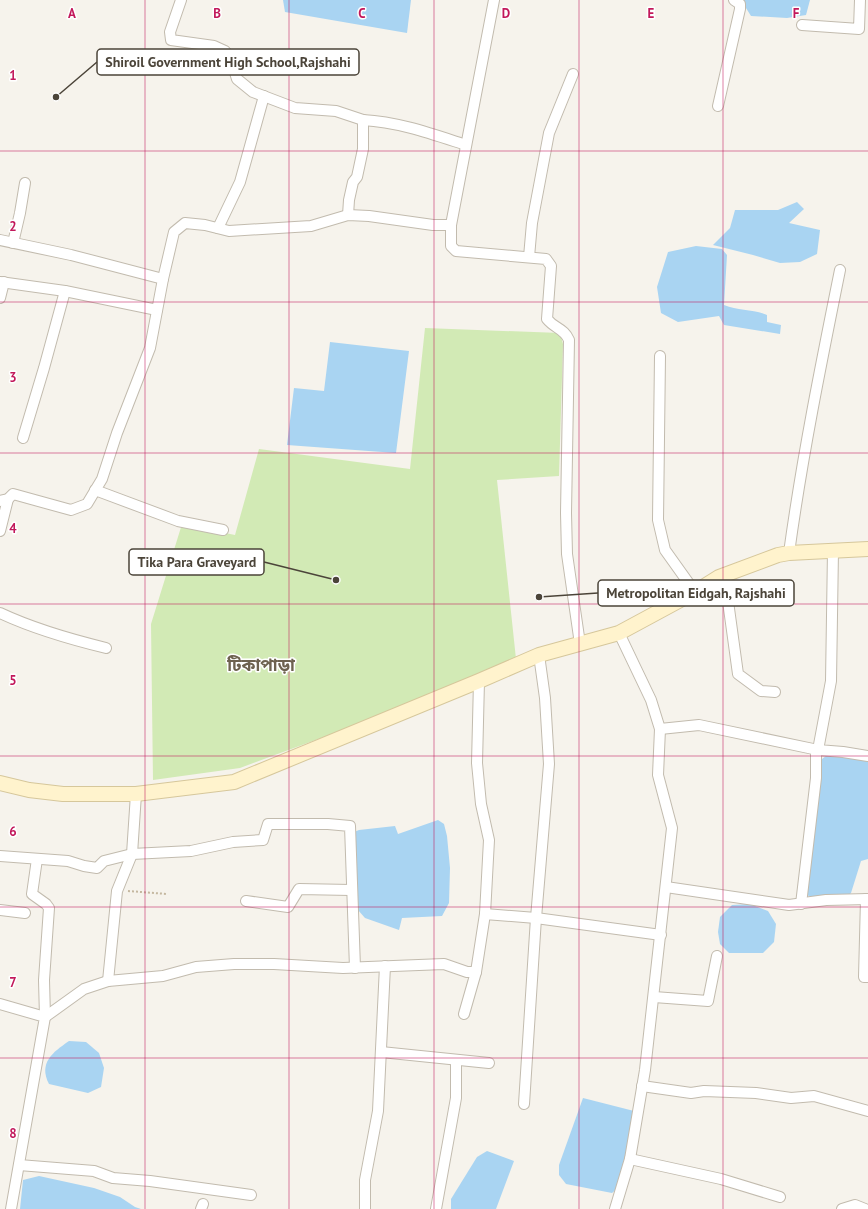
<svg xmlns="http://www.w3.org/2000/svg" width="868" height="1209" viewBox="0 0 868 1209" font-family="'PT Sans','Noto Sans Bengali',sans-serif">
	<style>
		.green { fill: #d2eab5 }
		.water { fill: #a9d4f2 }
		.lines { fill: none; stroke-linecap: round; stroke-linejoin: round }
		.street-casing { stroke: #c2bbae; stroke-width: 12 }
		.secondary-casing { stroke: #d6c79b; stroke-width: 16 }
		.path { stroke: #c4b79f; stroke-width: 2; stroke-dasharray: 2 2; stroke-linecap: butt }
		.street { stroke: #fff; stroke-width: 10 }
		.secondary { stroke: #fff3cd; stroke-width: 14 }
		.grid { fill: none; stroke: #c2185b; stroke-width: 1; stroke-opacity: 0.55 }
		.labels { text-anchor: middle; stroke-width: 3; stroke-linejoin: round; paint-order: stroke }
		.district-label { font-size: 17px; font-weight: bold; fill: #6e6250; stroke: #fff }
		.grid-label { font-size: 13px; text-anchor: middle; font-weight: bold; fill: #c2185b; stroke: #fff; stroke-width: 3; stroke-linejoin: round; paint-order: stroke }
		.leader { fill: none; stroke: #4b4439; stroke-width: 1.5 }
		.callout-dot { fill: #4b4439; stroke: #fff; stroke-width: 1.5 }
		.callout { fill: #fff; stroke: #4b4439; stroke-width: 1.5 }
		.callout-label { font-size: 14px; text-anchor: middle; font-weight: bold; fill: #4b4439 }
	</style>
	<rect width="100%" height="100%" fill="#f6f3ec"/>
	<!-- green -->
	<polygon class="green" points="425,328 560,333 563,344 559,476 497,480 516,659 329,735 240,768 153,780 151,624 182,524 235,535 259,449 410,469"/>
	<!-- water -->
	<g class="water">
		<polygon points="283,0 411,0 407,33 285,12"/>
		<polygon points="741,0 810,0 806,15 787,18 751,16"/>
		<polygon points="797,202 804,209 789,223 820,230 817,254 800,262 780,263 753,255 713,245 730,228 735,210 778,210"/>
		<path d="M696,246L722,249L727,255L724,305C738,311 753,309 767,315V322L781,325L780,334L724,325L719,316L678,322L661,313L657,287L668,252Z"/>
		<polygon points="330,342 409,351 396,453 287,445 294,388 324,391"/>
		<polygon points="832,754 868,761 868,859 861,861 851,893 848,896 813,898 805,894 822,759 826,756"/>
		<polygon points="438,820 444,824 447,836 450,868 449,903 442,916 402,918 399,930 365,918 358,910 354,832 359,830 395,826 398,834"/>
		<polygon points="750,904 768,911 776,924 774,942 763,953 729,953 720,944 718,932 720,917 732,905"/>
		<path d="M69,1041L86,1042L99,1053L104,1068L101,1087L88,1093L49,1084C38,1063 53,1052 69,1041Z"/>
		<polygon points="583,1098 634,1111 619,1187 612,1193 566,1184 559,1175 559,1165"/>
		<polygon points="487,1151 514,1161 496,1209 451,1209 451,1199 477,1157"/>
		<polygon points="39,1176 94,1188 120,1197 135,1207 141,1209 20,1209 23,1180"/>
	</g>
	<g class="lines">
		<defs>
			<g id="street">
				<polyline points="181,0 170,32 171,40 214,46 225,51 230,57 237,79 253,92 295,108 336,111 363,120 363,149 357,177 353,182 349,200 348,215"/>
				<path d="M494,0L451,225V246L456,251L546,259L551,266L547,319C555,329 564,328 569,340L566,513L567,554L580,644"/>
				<polyline points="802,25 859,29 860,0"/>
				<polyline points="718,106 740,9 740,4 734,0"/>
				<path d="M363,120C399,122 432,134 466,145"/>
				<polyline points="218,228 240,182 264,96"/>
				<polyline points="0,240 71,255 163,279"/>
				<polyline points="13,243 20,213 25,183"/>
				<polyline points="529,257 532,223 549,133 573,74"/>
				<polyline points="0,282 65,291 157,310"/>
				<polyline points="0,298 4,282"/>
				<polyline points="660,356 658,520 665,550 695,592"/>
				<polyline points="23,438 44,368 65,291"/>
				<polyline points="95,490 178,521 223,530"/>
				<polyline points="0,501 8,499 13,494 71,510 87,504 102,479 117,433 150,348 163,279 174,232 185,223 205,225 229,231 311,226 348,215 369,216 433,225 451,225"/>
				<polyline points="0,531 8,499"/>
				<polyline points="833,550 831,681 818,750 843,752 868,756"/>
				<path d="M789,553C802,458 821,364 840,270"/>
				<polyline points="719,577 727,594 738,674 761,691 775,692"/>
				<path d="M0,613C34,629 69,639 106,648"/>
				<polyline points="479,681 477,763 481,804 489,840 485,914"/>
				<polyline points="660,729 699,725 818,750 816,754 816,778 801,904"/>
				<polyline points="0,856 68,861 84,866 97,868 104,861 132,854 191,851 233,842 263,840 268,824 328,824 350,826 355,968"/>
				<polyline points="37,859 32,894 46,904 49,908 44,980 45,1017"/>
				<polyline points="666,887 789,905 826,900 868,899"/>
				<polyline points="866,899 864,977 868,977"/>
				<polyline points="246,901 288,907 299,889 351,890"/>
				<polyline points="0,910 25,913"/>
				<polyline points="108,981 117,891 132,854 136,794"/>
				<polyline points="654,997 708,1001 717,956"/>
				<polyline points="0,1004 45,1017 11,1209"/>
				<polyline points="464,1014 476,972"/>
				<polyline points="45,1017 84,989 108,981 163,976 196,967 234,964 274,964 343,968 444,964 467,972 476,972 485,914 536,918 661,935"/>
				<polyline points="381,1052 489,1063"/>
				<polyline points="642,1086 691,1093 704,1091 756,1093 791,1098 814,1096 868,1111"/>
				<polyline points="524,1104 536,918 549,764 545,698 539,655"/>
				<polyline points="630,1159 721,1179 780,1197"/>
				<polyline points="19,1165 94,1171 113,1178 150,1181 251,1195"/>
				<polyline points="201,1209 203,1204"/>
				<polyline points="365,1209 365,1180 378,1111 385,966"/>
				<polyline points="436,1209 456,1098 456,1060"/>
				<polyline points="615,1209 630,1159 645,1070 672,828 658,775 660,729 651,700 619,633"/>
				<polyline points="842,1209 855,1205 865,1209"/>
			</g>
			<polyline id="secondary" points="0,783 29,790 63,794 136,794 234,782 479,681 539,655 619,633 695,592 719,577 778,555 789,553 868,549"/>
		</defs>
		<!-- street casing -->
		<use href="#street" class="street-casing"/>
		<!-- secondary casing -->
		<use href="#secondary" class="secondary-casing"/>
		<!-- path -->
		<polyline class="path" points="128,891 167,894"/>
		<!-- street -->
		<use href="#street" class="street"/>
		<!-- secondary -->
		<use href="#secondary" class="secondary"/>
	</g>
	<!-- grid -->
	<path class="grid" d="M145,0V1209M289,0V1209M434,0V1209M579,0V1209M723,0V1209M0,151H868M0,302H868M0,453H868M0,604H868M0,756H868M0,907H868M0,1058H868"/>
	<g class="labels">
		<!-- district labels -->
		<g class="district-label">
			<text x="261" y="671">টিকাপাড়া</text>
		</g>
	</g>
	<g class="grid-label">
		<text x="72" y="18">A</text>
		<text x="217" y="18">B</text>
		<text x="362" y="18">C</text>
		<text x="506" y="18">D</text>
		<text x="651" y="18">E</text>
		<text x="796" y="18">F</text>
		<text x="13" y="80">1</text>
		<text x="13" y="231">2</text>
		<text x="13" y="382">3</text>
		<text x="13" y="533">4</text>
		<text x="13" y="685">5</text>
		<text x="13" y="836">6</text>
		<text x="13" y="987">7</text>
		<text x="13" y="1138">8</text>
	</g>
	<!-- callouts -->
	<path class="leader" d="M56 97L97 62M336 580L264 562M539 597L598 593"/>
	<g class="callout-dot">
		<circle cx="56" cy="97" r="4"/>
		<circle cx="336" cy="580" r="4"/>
		<circle cx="539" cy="597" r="4"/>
	</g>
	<g class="callout">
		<rect x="97" y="49" width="262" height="26" rx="4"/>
		<rect x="129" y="549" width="135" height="26" rx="4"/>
		<rect x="598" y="580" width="196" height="26" rx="4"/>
	</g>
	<g class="callout-label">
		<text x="228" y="67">Shiroil Government High School,Rajshahi</text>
		<text x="197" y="567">Tika Para Graveyard</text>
		<text x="696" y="598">Metropolitan Eidgah, Rajshahi</text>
	</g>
</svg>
